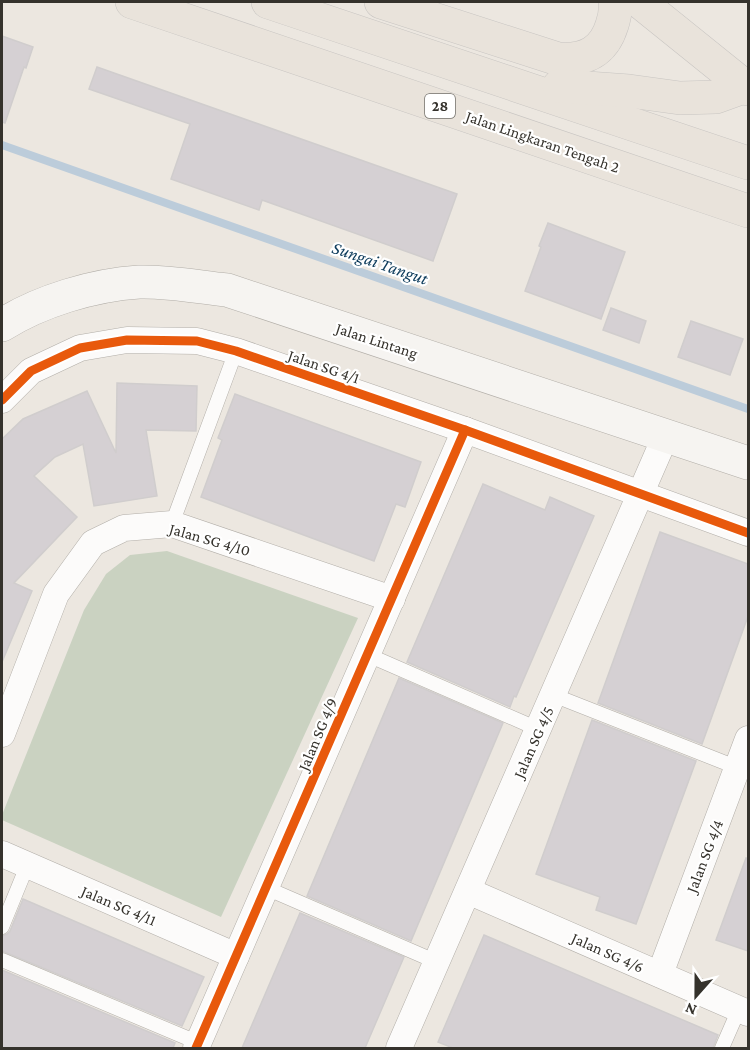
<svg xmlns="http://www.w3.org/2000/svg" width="750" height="1050" viewBox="0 0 750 1050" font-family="'Crimson Pro',serif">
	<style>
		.green { fill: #cad2c1 }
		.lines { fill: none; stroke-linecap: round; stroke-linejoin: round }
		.stream { stroke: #bcccda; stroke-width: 8 }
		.building { fill: #d5d0d3; stroke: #d0cdcd; stroke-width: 1.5 }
		.lane-casing { stroke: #b2aea8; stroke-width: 15 }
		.street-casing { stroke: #b2aea8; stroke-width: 27 }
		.secondary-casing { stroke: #b2aea8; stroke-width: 34 }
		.highway-casing { stroke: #c8c5c2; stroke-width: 34 }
		.lane { stroke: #fcfbfa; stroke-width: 14 }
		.street { stroke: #fcfbfa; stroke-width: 26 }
		.secondary { stroke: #f6f4f1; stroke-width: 33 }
		.highway { stroke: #e9e3db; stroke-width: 33 }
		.cycleway-casing { stroke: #fff; stroke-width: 13 }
		.cycleway { stroke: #e8590c; stroke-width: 9 }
		.labels { text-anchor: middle; stroke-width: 4.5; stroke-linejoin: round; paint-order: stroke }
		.shield { fill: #fff; stroke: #72706b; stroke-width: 1.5 }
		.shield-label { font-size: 15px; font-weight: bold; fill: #35322c }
		.street-label { font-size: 16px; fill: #35322c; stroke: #fff }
		.water-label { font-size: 18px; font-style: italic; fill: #0e3c5c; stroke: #fff }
	</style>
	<rect width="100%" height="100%" fill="#ece7e0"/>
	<!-- green -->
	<polygon class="green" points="167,551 358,618 221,917 2,820 2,815 84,610 106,574 130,555"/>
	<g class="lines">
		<!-- stream -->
		<polyline class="stream" points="2,145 748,409"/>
	</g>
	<!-- building -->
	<g class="building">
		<polygon points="2,36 33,47 26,68 24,67 5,123 2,122"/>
		<polygon points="97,67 457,194 433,261 262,200 259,210 171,179 190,124 89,89"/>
		<polygon points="548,223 625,252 601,319 525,291 541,247 539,246"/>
		<polygon points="611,308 646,321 639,343 603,330"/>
		<polygon points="691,321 743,339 730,375 678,357"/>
		<polygon points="117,383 197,386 196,431 146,430 157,496 94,506 83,444 55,457 34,476 77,517 14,583 32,591 2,662 2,439 23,419 87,391 116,453"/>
		<polygon points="235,394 421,462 405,507 396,504 374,561 201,497 222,440 218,438"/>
		<polygon points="483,484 545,510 550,497 594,516 516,697 514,696 510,707 407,662"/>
		<polygon points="660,532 748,564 748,616 702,744 598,703"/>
		<polygon points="399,678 503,723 411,941 307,896"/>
		<polygon points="592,720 696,761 636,924 596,910 600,897 536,874"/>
		<polygon points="746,858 748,859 748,951 716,940"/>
		<polygon points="23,899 204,977 182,1026 2,951 2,936 7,934 10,931"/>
		<polygon points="300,913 404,957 365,1048 242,1048"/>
		<polygon points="484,935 718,1035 713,1048 453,1048 438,1042"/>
		<polygon points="2,970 175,1043 173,1048 2,1048"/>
	</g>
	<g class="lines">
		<defs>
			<g id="lane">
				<polyline points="172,524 236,351"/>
				<polyline points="368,655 538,729"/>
				<polyline points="553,695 741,769"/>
				<polyline points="266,888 437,962"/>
				<polyline points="2,927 27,866"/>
				<polyline points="2,960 199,1043"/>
				<polyline points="722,1048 739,1009"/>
			</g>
			<g id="street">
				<polyline points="2,400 31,371 80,348 127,340 197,341 236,351 465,430 748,533"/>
				<polyline points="2,734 56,594 93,543 124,528 172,524 392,599"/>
				<polyline points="2,854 236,956"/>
				<polyline points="468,891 748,1013"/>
				<polyline points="660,974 748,739"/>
				<polyline points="196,1048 465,430"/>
				<polyline points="399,1048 666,435"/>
			</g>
			<path id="secondary" d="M2,325C40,301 93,285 139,282C168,281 198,287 227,290L748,463"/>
			<g id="highway">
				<polyline points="132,2 748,211"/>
				<polyline points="268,2 748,163"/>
				<path d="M381,2L558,59C586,61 604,51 612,25C615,16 616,10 615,2"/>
				<polyline points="640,2 748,89"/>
				<polyline points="559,86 629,91 680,98 716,97 741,88 748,88"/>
			</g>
		</defs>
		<!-- lane casing -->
		<use href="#lane" class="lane-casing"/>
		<!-- street casing -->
		<use href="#street" class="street-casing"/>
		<!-- secondary casing -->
		<use href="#secondary" class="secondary-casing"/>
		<!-- highway casing -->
		<use href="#highway" class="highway-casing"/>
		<!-- lane -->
		<use href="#lane" class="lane"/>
		<!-- street -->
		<use href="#street" class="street"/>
		<!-- secondary -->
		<use href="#secondary" class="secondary"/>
		<!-- highway -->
		<use href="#highway" class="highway"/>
		<defs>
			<g id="cycleway">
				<polyline points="2,400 31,371 80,348 127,340 197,341 236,351 465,430 748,533"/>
				<polyline points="196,1048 465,430"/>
			</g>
		</defs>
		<!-- cycleway casing -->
		<use href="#cycleway" class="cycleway-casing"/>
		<!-- cycleway -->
		<use href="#cycleway" class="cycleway"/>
	</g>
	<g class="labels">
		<!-- shield labels -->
		<rect class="shield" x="425" y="94" width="30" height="24" rx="4.5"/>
		<g class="shield-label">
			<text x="440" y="111">28</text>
		</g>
		<!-- street labels -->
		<g class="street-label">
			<text transform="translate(543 141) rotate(19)" y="6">Jalan Lingkaran Tengah 2</text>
			<text transform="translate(377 340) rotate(18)" y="6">Jalan Lintang</text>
			<text transform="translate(324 366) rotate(19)" y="6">Jalan SG 4/1</text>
			<text transform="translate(210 539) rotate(16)" y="6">Jalan SG 4/10</text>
			<text transform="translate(317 734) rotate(-67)" y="6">Jalan SG 4/9</text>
			<text transform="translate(533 742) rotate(-66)" y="6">Jalan SG 4/5</text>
			<text transform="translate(704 856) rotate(-69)" y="6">Jalan SG 4/4</text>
			<text transform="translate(119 905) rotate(23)" y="6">Jalan SG 4/11</text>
			<text transform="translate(608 952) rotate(24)" y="6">Jalan SG 4/6</text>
		</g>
		<!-- water labels -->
		<g class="water-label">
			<text transform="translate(380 263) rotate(19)" y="6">Sungai Tangut</text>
		</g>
	</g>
	<!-- border -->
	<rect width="750" height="1050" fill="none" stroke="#35322c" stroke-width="6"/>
	<!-- north arrow -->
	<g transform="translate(696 996) rotate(201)" stroke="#ffffff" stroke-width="4.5" paint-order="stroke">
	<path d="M0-4.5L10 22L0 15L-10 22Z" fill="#35322c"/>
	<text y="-9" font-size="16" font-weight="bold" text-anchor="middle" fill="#35322c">N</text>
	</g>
</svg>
